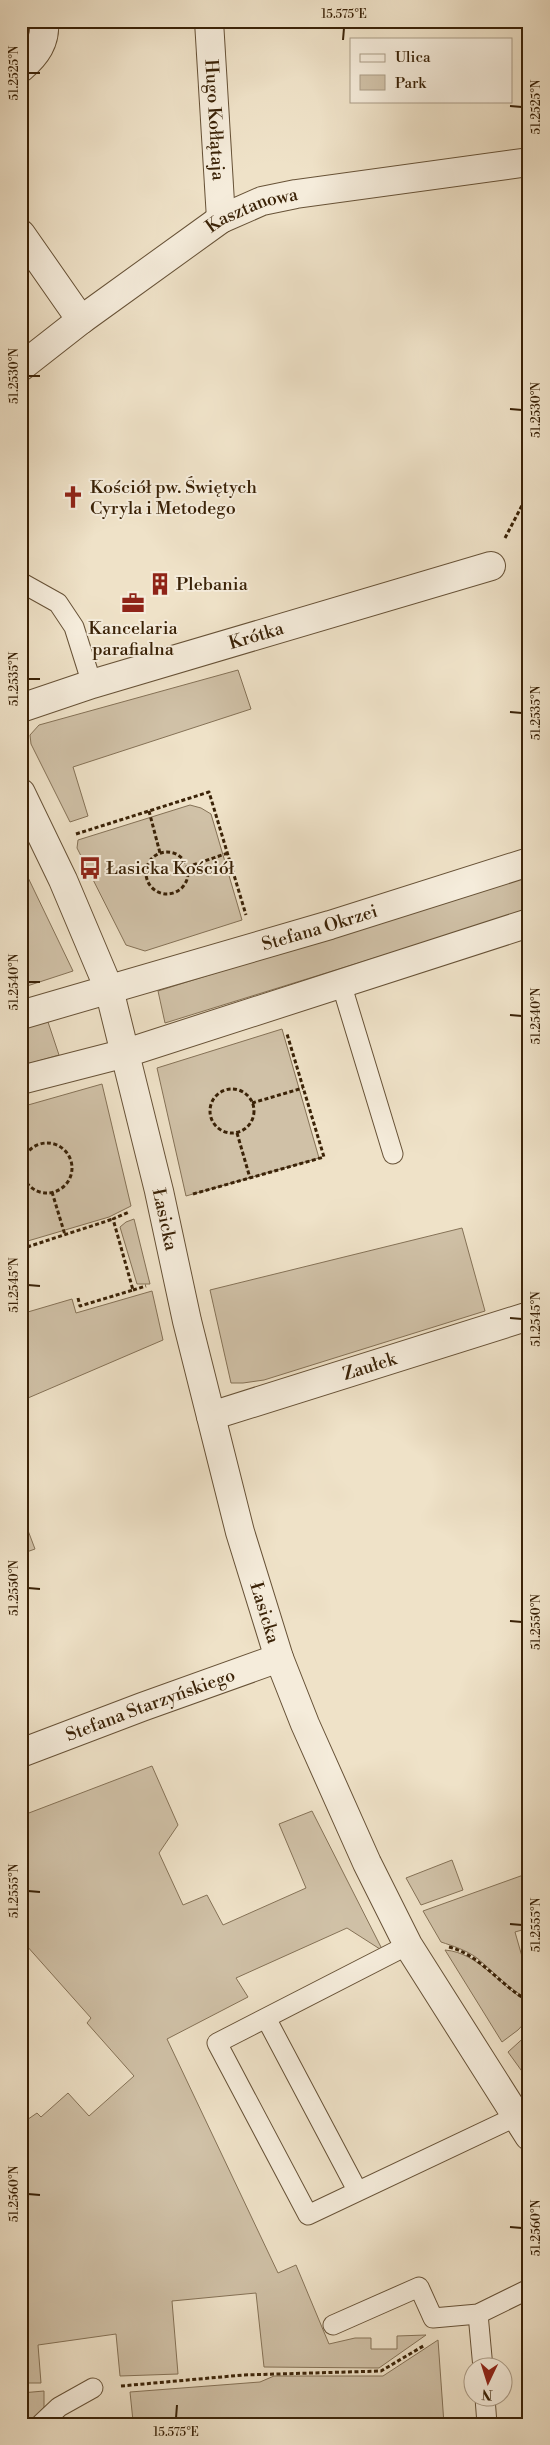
<svg xmlns="http://www.w3.org/2000/svg" width="550" height="2445" viewBox="0 0 550 2445" font-family="'Libre Bodoni',serif">
	<style>
		.green { fill: #d0c1a7; stroke: #857257 }
		.lines { fill: none; stroke-linecap: round; stroke-linejoin: round }
		.lane-casing { stroke: #675237; stroke-width: 21 }
		.street-casing { stroke: #675237; stroke-width: 30 }
		.path { stroke: #3a2207; stroke-width: 3; stroke-dasharray: 4 2.5; stroke-linecap: butt }
		.lane { stroke: #f5ecdb; stroke-width: 19 }
		.street { stroke: #f5ecdb; stroke-width: 28 }
		.ticks { fill: none; stroke: #3a2207; stroke-width: 2 }
		.labels { text-anchor: middle; stroke-width: 4; stroke-linejoin: round; paint-order: stroke }
		.street-label { font-size: 18px; fill: #3a2207; stroke: #f5ecdb }
		.poi-label { font-size: 18px; fill: #3a2207; stroke: #f5ecdb; text-anchor: start }
		.neatline { fill: none; stroke: #3a2207; stroke-width: 2 }
		.ticks-label { font-size: 12px; text-anchor: middle; fill: #3a2207 }
	</style>
	<rect width="100%" height="100%" fill="#efe2c8"/>
	<filter id="stains"><feTurbulence type="fractalNoise" baseFrequency=".004" numOctaves="4"/><feColorMatrix values="0 0 0 0 .2 0 0 0 0 .09 0 0 0 0 .02 0 0 0 .5 -.17"/></filter>
	<radialGradient id="worn" r=".72"><stop offset=".6" stop-color="#630" stop-opacity="0"/><stop offset="1" stop-color="#630" stop-opacity=".3"/></radialGradient>
	<!-- green -->
	<g class="green">
		<polygon points="238,670 251,709 73,767 88,816 70,822 31,744 30,735 39,725"/>
		<polygon points="190,805 201,808 211,814 242,920 145,951 126,945 77,848 78,840"/>
		<polygon points="21,863 73,971 21,988"/>
		<polygon points="529,875 529,910 165,1023 158,991"/>
		<polygon points="46,1016 59,1055 21,1066 21,1023"/>
		<polygon points="282,1029 319,1158 186,1196 157,1068"/>
		<polygon points="102,1084 131,1206 109,1217 21,1243 21,1107"/>
		<polygon points="134,1219 150,1284 137,1284 120,1227 126,1222"/>
		<polygon points="462,1228 485,1311 264,1380 243,1383 231,1383 210,1290"/>
		<polygon points="152,1291 163,1340 21,1401 21,1314 72,1299 76,1313"/>
		<polygon points="21,1512 35,1549 21,1554"/>
		<polygon points="152,1766 178,1825 159,1853 183,1905 207,1895 223,1925 306,1888 279,1824 312,1811 383,1951 347,1928 236,1978 248,1997 167,2039 278,2273 296,2265 329,2344 355,2338 371,2338 371,2349 397,2349 397,2336 426,2335 379,2368 264,2367 256,2293 172,2301 178,2374 120,2376 116,2334 38,2345 41,2383 21,2383 21,2124 37,2113 41,2117 68,2093 89,2116 134,2076 87,2023 91,2018 26,1945 21,1948 21,1816"/>
		<polygon points="452,1860 463,1890 421,1905 406,1878"/>
		<path d="M529,1873V1928L515,1932L529,1981V2000C509,1989 494,1972 477,1958C466,1950 453,1946 441,1942L423,1911Z"/>
		<path d="M445,1950C480,1953 499,1987 529,2002V2018L518,2030L502,2042Z"/>
		<polygon points="529,2033 529,2081 508,2052"/>
		<polygon points="438,2340 444,2424 115,2424 133,2421 130,2392 260,2382 274,2376 383,2376"/>
		<polygon points="44,2391 44,2412 30,2424 21,2424 21,2393"/>
	</g>
	<g class="lines">
		<defs>
			<g id="lane">
				<polyline points="24,584 58,603 74,627 92,684"/>
				<polyline points="341,983 393,1154"/>
				<polyline points="408,1945 217,2043 308,2215 515,2117"/>
				<polyline points="267,2020 357,2190"/>
				<polyline points="478,2314 483,2368"/>
				<polyline points="333,2325 419,2287 433,2318 478,2314 529,2289"/>
				<polyline points="485,2398 487,2424"/>
				<polyline points="41,2424 59,2407 93,2388"/>
			</g>
			<g id="street">
				<path id="s1" d="M209,21L221,219"/>
				<path d="M21,68C36,55 46,42 44,21"/>
				<polyline points="21,234 81,320"/>
				<path id="s2" d="M21,367L81,320L221,219L262,201L296,194L529,162"/>
				<path id="s3" d="M21,708L92,684L491,566"/>
				<path id="s4" d="M21,793L63,880L109,989L159,1191L187,1321L240,1532L279,1658L305,1724L367,1863L408,1945L529,2136"/>
				<path id="s5" d="M21,1015L330,925L529,862"/>
				<polyline points="21,1080 126,1053 529,923"/>
				<path id="s6" d="M211,1416L529,1316"/>
				<path id="s7" d="M21,1753L142,1707L279,1658"/>
			</g>
		</defs>
		<!-- lane casing -->
		<use href="#lane" class="lane-casing"/>
		<!-- street casing -->
		<use href="#street" class="street-casing"/>
		<!-- path -->
		<g class="path">
			<polyline points="505,538 529,492"/>
			<polyline points="149,811 160,853"/>
			<polyline points="76,834 209,792 246,915"/>
			<circle cx="167" cy="873" r="21"/>
			<polyline points="187,867 228,853"/>
			<circle cx="232" cy="1111" r="22"/>
			<polyline points="252,1103 303,1088"/>
			<polyline points="237,1133 250,1178"/>
			<circle cx="47" cy="1168" r="25"/>
			<polyline points="52,1192 65,1235"/>
			<polyline points="193,1194 324,1157 287,1034"/>
			<polyline points="21,1249 113,1219"/>
			<polyline points="133,1290 146,1286"/>
			<polyline points="78,1298 80,1306 133,1290 113,1219 129,1212"/>
			<path d="M449,1947C481,1955 500,1986 529,2001"/>
			<polyline points="21,2102 27,2109 21,2113"/>
			<polyline points="121,2386 243,2375 381,2371 425,2345"/>
		</g>
		<!-- lane -->
		<use href="#lane" class="lane"/>
		<!-- street -->
		<use href="#street" class="street"/>
	</g>
	<!-- ticks -->
	<path class="ticks" d="M343,40L344,28M28,73H40M510,106L522,107M28,376H40M510,409L522,410M28,679H40M510,712L522,713M28,982H40M510,1015L522,1016M28,1285L40,1286M510,1318L522,1319M28,1588L40,1589M510,1621L522,1622M28,1891L40,1892M510,1924L522,1925M28,2194L40,2195M510,2227L522,2228M176,2418L177,2405"/>
	<!-- icons -->
	<defs>
		<symbol id="church-bare" viewBox="-9 -9 18 18"><path d="M-1.2-6h2.4v3.5h3.3v2.4h-3.3V6h-2.4V-.1h-3.3v-2.4h3.3Z" fill="#8f2418" stroke="#f5ecdb" stroke-width="2.5" paint-order="stroke"/></symbol>
		<symbol id="building-bare" viewBox="-9 -9 18 18"><path d="M-4-6H4V6H1V3H-1V6H-4ZM-2.5-4.3h1.7v1.8h-1.7ZM.8-4.3h1.7v1.8H.8ZM-2.5-1h1.7V.8h-1.7ZM.8-1h1.7V.8H.8Z" fill="#8f2418" stroke="#f5ecdb" stroke-width="2.5" paint-order="stroke"/></symbol>
		<symbol id="office-bare" viewBox="-9 -9 18 18"><path d="M-6-3h4V-5.5h4V-3h4V5H-6ZM-1-4.5V-3h2v-1.5ZM-6 0V1H6V0Z" fill="#8f2418" stroke="#f5ecdb" stroke-width="2.5" paint-order="stroke"/></symbol>
		<symbol id="bus-bare" viewBox="-9 -9 18 18"><path d="M-5-6H5V4H4V6H2V4H-2V6H-4V4H-5ZM-3.5-4V0h7V-4ZM-3.5 1.2v1.5H-2V1.2ZM2 1.2v1.5H3.5V1.2Z" fill="#8f2418" stroke="#f5ecdb" stroke-width="2.5" paint-order="stroke"/></symbol>
	</defs>
	<g fill-rule="evenodd">
		<use href="#church-bare" x="57" y="481" width="32" height="32"/>
		<use href="#building-bare" x="144" y="568" width="32" height="32"/>
		<use href="#office-bare" x="117" y="587" width="32" height="32"/>
		<use href="#bus-bare" x="74" y="852" width="32" height="32"/>
	</g>
	<g class="labels">
		<!-- street labels -->
		<g class="street-label">
			<text dy="6" stroke="none"><textPath href="#s1" startOffset="99">Hugo Kołłątaja</textPath></text>
			<text dy="6" stroke="none"><textPath href="#s2" startOffset="281">Kasztanowa</textPath></text>
			<text dy="6" stroke="none"><textPath href="#s3" startOffset="246">Krótka</textPath></text>
			<text dy="6" stroke="none"><textPath href="#s5" startOffset="311">Stefana Okrzei</textPath></text>
			<text dy="6" stroke="none"><textPath href="#s4" startOffset="452">Łasicka</textPath></text>
			<text dy="6" stroke="none"><textPath href="#s6" startOffset="166">Zaułek</textPath></text>
			<text dy="6" stroke="none"><textPath href="#s4" startOffset="858">Łasicka</textPath></text>
			<text dy="6" stroke="none"><textPath href="#s7" startOffset="138">Stefana Starzyńskiego</textPath></text>
		</g>
		<!-- poi labels -->
		<g class="poi-label">
			<text x="90" y="493">Kościół pw. Świętych<tspan x="90" dy="21">Cyryla i Metodego</tspan></text>
			<text x="176" y="590">Plebania</text>
			<text x="133" y="634" text-anchor="middle">Kancelaria<tspan x="133" dy="21">parafialna</tspan></text>
			<text x="106" y="874">Łasicka Kościół</text>
		</g>
	</g>
	<!-- margin -->
	<rect width="550" height="2445" fill="none" stroke="#efe2c8" stroke-width="55"/>
	<!-- legend -->
	<rect x="350" y="38" width="162" height="65" fill="#f5ecdb" stroke="#aa9b86"/>
	<rect x="360" y="54" width="25" height="8" fill="#f5ecdb" stroke="#aa9b86"/>
	<text x="395" y="62" font-size="15" fill="#3a2207">Ulica</text>
	<rect x="360" y="75" width="25" height="15" fill="#d0c1a7" stroke="#aa9b86"/>
	<text x="395" y="88" font-size="15" fill="#3a2207">Park</text>
	<!-- north arrow -->
	<g transform="translate(488 2382) rotate(184)"><circle r="24" fill="#f5ecdb" stroke="#aa9b86"/>
	<path d="M0-4L9 19L0 12L-9 19Z" fill="#8f2418"/>
	<text y="-8" font-size="14" font-weight="bold" text-anchor="middle" fill="#3a2207">N</text>
	</g>
	<rect x="28" y="28" width="494" height="2390" class="neatline"/>
	<g class="ticks-label">
		<text x="344" y="18">15.575°E</text>
		<text transform="translate(14 73) rotate(-90)" y="4">51.2525°N</text>
		<text transform="translate(536 107) rotate(-90)" y="4">51.2525°N</text>
		<text transform="translate(14 376) rotate(-90)" y="4">51.2530°N</text>
		<text transform="translate(536 410) rotate(-90)" y="4">51.2530°N</text>
		<text transform="translate(14 679) rotate(-90)" y="4">51.2535°N</text>
		<text transform="translate(536 713) rotate(-90)" y="4">51.2535°N</text>
		<text transform="translate(14 982) rotate(-90)" y="4">51.2540°N</text>
		<text transform="translate(536 1016) rotate(-90)" y="4">51.2540°N</text>
		<text transform="translate(14 1285) rotate(-90)" y="4">51.2545°N</text>
		<text transform="translate(536 1319) rotate(-90)" y="4">51.2545°N</text>
		<text transform="translate(14 1588) rotate(-90)" y="4">51.2550°N</text>
		<text transform="translate(536 1622) rotate(-90)" y="4">51.2550°N</text>
		<text transform="translate(14 1891) rotate(-90)" y="4">51.2555°N</text>
		<text transform="translate(536 1925) rotate(-90)" y="4">51.2555°N</text>
		<text transform="translate(14 2194) rotate(-90)" y="4">51.2560°N</text>
		<text transform="translate(536 2228) rotate(-90)" y="4">51.2560°N</text>
		<text x="176" y="2436">15.575°E</text>
	</g>
	<rect width="100%" height="100%" filter="url(#stains)"/>
	<rect width="100%" height="100%" fill="url(#worn)"/>
</svg>
